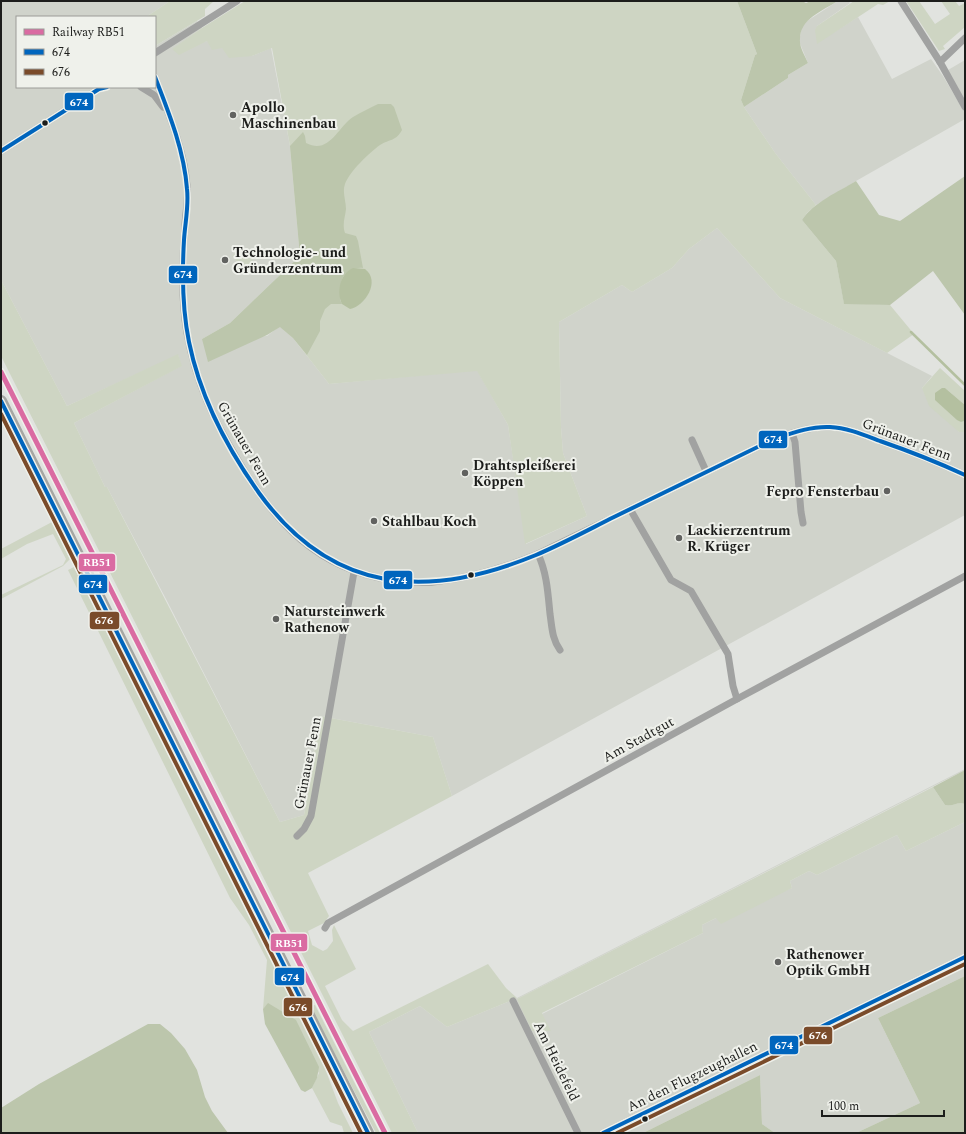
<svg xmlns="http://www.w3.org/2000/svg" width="966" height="1134" viewBox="0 0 966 1134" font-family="Spectral,serif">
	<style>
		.built { fill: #d0d3cb }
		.green { fill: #ced5c3 }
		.forest { fill: #bcc6ac }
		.water { fill: #b4c0a0 }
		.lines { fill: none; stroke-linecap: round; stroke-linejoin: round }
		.stream { stroke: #b4c0a0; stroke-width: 2.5 }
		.minor { stroke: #a1a2a1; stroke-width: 7 }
		.primary { stroke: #a5a6a3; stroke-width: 12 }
		.bus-1-casing { stroke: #eff1eb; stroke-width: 7 }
		.bus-2-casing { stroke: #eff1eb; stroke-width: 7 }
		.bus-1 { stroke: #0065bd; stroke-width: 4 }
		.bus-2 { stroke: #7a4b2a; stroke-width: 4 }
		.rail-1-casing { stroke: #eff1eb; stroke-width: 8 }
		.rail-1 { stroke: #da6ba2; stroke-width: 5 }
		.poi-dot { fill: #616260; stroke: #eff1eb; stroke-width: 1.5 }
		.bus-dot { fill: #1c1d1b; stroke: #eff1eb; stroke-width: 1.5 }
		.labels { text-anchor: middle; stroke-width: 4; stroke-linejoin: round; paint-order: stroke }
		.poi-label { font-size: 14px; font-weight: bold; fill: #1c1d1b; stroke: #eff1eb; text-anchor: start }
		.street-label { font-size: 14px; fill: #1c1d1b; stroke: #eff1eb }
		.line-badge { stroke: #eff1eb; stroke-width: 1.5 }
		.badge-label { font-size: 11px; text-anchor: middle; font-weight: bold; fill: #fff }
	</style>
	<rect width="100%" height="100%" fill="#e1e3df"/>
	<!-- built -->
	<g class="built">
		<polygon points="1,1 170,1 146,17 17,17 17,87 155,87 155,46 197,21 202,28 173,49 207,41 222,48 252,56 271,48 290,146 300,256 230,323 202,339 267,336 280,326 293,338 329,384 477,370 508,425 526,544 587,516 563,453 561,427 559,322 622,285 632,292 672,268 689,249 717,228 780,298 932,376 922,388 959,432 965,432 965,515 452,796 433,737 320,716 304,815 280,822 166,599 107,487 105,487 74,423 181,366 178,355 67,406 1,280"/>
		<polygon points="838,1 848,1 850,3 817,26 817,43 858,17 892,79 931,59 943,76 965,113 965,119 856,181 816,205 776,154 744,107 788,78 788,75 808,63 799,41 802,27 807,21"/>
		<polygon points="965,60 965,101 948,70"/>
		<polygon points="965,769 965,770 517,999 550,1031 542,1014 703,933 702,925 716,918 792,888 790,881 809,871 817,875 897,835 906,851 965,822 965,976 878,1018 920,1103 856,1133 775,1133 762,1124 760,1075 643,1133 418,1133 369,1032 420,1006 447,1027 517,998"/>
	</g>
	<!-- green -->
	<g class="green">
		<polygon points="170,1 214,1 205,9 205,16 155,46 155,17 146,17"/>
		<polygon points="245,1 737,1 757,54 755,55 741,100 744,107 776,154 816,205 807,213 802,220 836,261 844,303 890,305 914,334 887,353 780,298 717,228 689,249 672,268 632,292 622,285 559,322 561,427 563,453 587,516 525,544 508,425 477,371 329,384 293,338 252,302 300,256 290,146 272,48 252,56 229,58 222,48 212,50 207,41 179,55 172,49 202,28"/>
		<polygon points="854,1 890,1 883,5 878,4 817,44 815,30 817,26"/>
		<polygon points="906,1 919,1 935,24 950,14 941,1 955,1 959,6 965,3 965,27 943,46 945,49 939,51"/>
		<polygon points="240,248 257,265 249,273 232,256"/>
		<polygon points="1,280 67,406 178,354 182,366 74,423 105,487 107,487 280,822 304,815 320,716 433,737 452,796 308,873 329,916 324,923 308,931 312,945 323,951 327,949 333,941 332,930 334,925 356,969 325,986 342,1020 353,1031 488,964 506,988 517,998 447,1027 420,1006 369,1032 418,1133 392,1133 1,356"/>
		<polygon points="940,368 965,391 965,405 945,388 961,422 965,421 965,432 959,432 929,406 922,388"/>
		<polygon points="52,522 70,559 63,566 1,599 1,595 63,565 66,559 53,534 27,544 1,559 1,549"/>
		<polygon points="74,567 326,1071 338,1103 353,1133 344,1133 342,1126 330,1122 312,1088 319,1073 268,1004 263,1009 267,960 249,925 230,898 68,570"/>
		<path d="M933,787L945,805C952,807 958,801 965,804V822L906,851L897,835L817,875L809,871L790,881L792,888L721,924L716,918L702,925L703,933L542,1013L551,1031H532L517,999Z"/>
		<polygon points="315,1005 380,1133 376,1133 310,1006"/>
	</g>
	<!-- forest -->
	<g class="forest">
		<path d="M737,1H802L806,3L811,1H838C822,11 800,19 800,39C799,47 805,56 808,63L788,75V78L744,107L741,100L755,55L757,54Z"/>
		<path d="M378,104H391L394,107L402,130C396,141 390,139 380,145C369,153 350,171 345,184C342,192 346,201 346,209C345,218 342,224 345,233L356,236L358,241L363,268C355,267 346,271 342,279L340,300L342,304H331L325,309L320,321V331L307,355L293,338L280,327L267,335L208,362L202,339L230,323L300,256L290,146L303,132L305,136L306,143C329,155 337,128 353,117C361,112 370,108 378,104Z"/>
		<path d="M965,176V315L933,271L890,305L844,304L836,261L802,220C814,202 838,192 856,181L879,215L900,221Z"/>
		<path d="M965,770V804C958,801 952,807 945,805L933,787Z"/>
		<polygon points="965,976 965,1133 856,1133 920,1103 878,1018"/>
		<polygon points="268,1003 296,1020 319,1067 317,1078 312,1088 305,1092 301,1090 265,1024 263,1009"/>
		<polygon points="148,1024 160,1024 171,1033 185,1049 197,1070 205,1097 212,1111 228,1133 1,1133 1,1108 39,1084"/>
		<polygon points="760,1075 762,1124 775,1133 643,1133"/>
	</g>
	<!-- water -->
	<g class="water">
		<path d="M353,268L365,269C381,281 365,306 350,309L342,304C336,292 340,274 353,268Z"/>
		<polygon points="942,388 945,388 965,405 965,421 961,422 957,420 935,400 935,393"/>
	</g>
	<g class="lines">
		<!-- stream -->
		<polyline class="stream" points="911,332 965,385"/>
		<!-- minor -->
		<g class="minor">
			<polyline points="901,1 940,62 965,107"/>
			<polyline points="155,53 237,1"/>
			<polyline points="940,62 965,38"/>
			<path d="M155,77C168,113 184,148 187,186C189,200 185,214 185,227C182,262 181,299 187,333C196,383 213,419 239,462C275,523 318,569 391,580C407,582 424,584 440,581C474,577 506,567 538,554L774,439C791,433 811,426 830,427C847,428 864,435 880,441C909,451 937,462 965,475"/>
			<polyline points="141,87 154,95 163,107"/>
			<polyline points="1,151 102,87"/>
			<polyline points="792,433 795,442 801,512 803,523"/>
			<polyline points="692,440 706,471"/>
			<polyline points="630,509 671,580 691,591 728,654 733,686 737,699"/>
			<path d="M538,554C547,573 548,594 550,614C552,627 552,639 560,650"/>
			<polyline points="297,836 304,829 311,816 354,572"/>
			<polyline points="325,928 328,923 737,699 965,576"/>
			<polyline points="513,1001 578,1133"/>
			<polyline points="603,1133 965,957"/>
		</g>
		<!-- primary -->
		<polyline class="primary" points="1,401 368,1133"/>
		<defs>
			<g id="bus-1">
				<path d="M155,77C169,113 184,150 187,189C189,206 185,223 184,240C182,274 182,308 189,342C200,396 227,448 259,493C332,594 427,600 536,555C562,544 588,530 614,517C667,491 721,465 774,439C792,433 811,426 830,427C848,428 864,435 880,441C909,451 937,462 965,475"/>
				<polyline points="1,151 99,89 107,87"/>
				<polyline points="1,401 368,1133"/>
				<polyline points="603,1133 965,957"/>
			</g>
			<g id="bus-2">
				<polyline points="1,414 361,1133"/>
				<polyline points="617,1133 965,964"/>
			</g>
		</defs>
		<!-- bus-1 casing -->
		<use href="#bus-1" class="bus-1-casing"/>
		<!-- bus-2 casing -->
		<use href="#bus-2" class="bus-2-casing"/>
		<!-- bus-1 -->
		<use href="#bus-1" class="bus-1"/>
		<!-- bus-2 -->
		<use href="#bus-2" class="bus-2"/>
		<defs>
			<polyline id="rail-1" points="1,372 385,1133"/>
		</defs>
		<!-- rail-1 casing -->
		<use href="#rail-1" class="rail-1-casing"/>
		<!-- rail-1 -->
		<use href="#rail-1" class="rail-1"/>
	</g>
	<!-- markers -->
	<g class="poi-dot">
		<circle cx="233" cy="115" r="4"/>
		<circle cx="225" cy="260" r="4"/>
		<circle cx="465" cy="473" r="4"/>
		<circle cx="887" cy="491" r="4"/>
		<circle cx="374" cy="521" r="4"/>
		<circle cx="679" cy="538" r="4"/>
		<circle cx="276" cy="619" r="4"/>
		<circle cx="778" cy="962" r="4"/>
	</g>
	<g class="bus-dot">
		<circle cx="45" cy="123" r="3.5"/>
		<circle cx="471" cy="575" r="3.5"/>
		<circle cx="645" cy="1119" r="3.5"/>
	</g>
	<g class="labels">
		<!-- poi labels -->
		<g class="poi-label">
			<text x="241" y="112">Apollo<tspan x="241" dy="16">Maschinenbau</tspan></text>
			<text x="233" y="257">Technologie- und<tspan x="233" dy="16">Gründerzentrum</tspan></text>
			<text x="473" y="470">Drahtspleißerei<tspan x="473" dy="16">Köppen</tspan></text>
			<text x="879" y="496" text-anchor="end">Fepro Fensterbau</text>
			<text x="382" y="526">Stahlbau Koch</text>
			<text x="687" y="535">Lackierzentrum<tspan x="687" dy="16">R. Krüger</tspan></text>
			<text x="284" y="616">Natursteinwerk<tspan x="284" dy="16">Rathenow</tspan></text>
			<text x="786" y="959">Rathenower<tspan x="786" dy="16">Optik GmbH</tspan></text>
		</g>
		<!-- street labels -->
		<g class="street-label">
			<text transform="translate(907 439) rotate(21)" y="5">Grünauer Fenn</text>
			<text transform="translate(245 443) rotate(60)" y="5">Grünauer Fenn</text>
			<text transform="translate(638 739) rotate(-29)" y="5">Am Stadtgut</text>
			<text transform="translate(307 763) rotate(-79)" y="5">Grünauer Fenn</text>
			<text transform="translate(557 1061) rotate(64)" y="5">Am Heidefeld</text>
			<text transform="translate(692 1076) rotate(-26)" y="5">An den Flugzeughallen</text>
		</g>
	</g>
	<g class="line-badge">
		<rect x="64" y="92" width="30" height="19" rx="4" fill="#0065bd"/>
		<rect x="168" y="265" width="30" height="19" rx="4" fill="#0065bd"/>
		<rect x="758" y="430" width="30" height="19" rx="4" fill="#0065bd"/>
		<rect x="78" y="553" width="38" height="19" rx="4" fill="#da6ba2"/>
		<rect x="383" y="570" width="30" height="20" rx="4" fill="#0065bd"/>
		<rect x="78" y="574" width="30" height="20" rx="4" fill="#0065bd"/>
		<rect x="89" y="611" width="31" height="19" rx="4" fill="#7a4b2a"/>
		<rect x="270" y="933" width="38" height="19" rx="4" fill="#da6ba2"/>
		<rect x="274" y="967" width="31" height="19" rx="4" fill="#0065bd"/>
		<rect x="283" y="997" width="30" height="20" rx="4" fill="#7a4b2a"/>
		<rect x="803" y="1026" width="30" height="19" rx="4" fill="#7a4b2a"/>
		<rect x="769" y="1035" width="30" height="20" rx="4" fill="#0065bd"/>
	</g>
	<g class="badge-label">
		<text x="79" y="106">674</text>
		<text x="183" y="278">674</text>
		<text x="773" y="443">674</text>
		<text x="97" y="566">RB51</text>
		<text x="398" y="584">674</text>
		<text x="93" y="588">674</text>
		<text x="104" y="624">676</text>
		<text x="289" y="947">RB51</text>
		<text x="290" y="981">674</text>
		<text x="298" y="1011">676</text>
		<text x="818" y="1039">676</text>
		<text x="784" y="1049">674</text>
	</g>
	<!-- border -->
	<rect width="966" height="1134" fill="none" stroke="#1c1d1b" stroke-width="4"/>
	<!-- legend -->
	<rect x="16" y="16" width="140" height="72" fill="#eff1eb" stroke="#9b9c98"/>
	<rect x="24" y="29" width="20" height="6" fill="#da6ba2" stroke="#9b9c98"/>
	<text x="52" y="36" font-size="12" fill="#1c1d1b">Railway RB51</text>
	<rect x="24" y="49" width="20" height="6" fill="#0065bd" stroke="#9b9c98"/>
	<text x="52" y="56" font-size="12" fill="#1c1d1b">674</text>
	<rect x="24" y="69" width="20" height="6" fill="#7a4b2a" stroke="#9b9c98"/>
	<text x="52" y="76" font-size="12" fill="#1c1d1b">676</text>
	<!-- scale -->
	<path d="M822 1110v6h122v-6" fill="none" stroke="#1c1d1b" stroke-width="2"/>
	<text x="828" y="1110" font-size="12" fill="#1c1d1b" stroke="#eff1eb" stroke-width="3" paint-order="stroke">100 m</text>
</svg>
